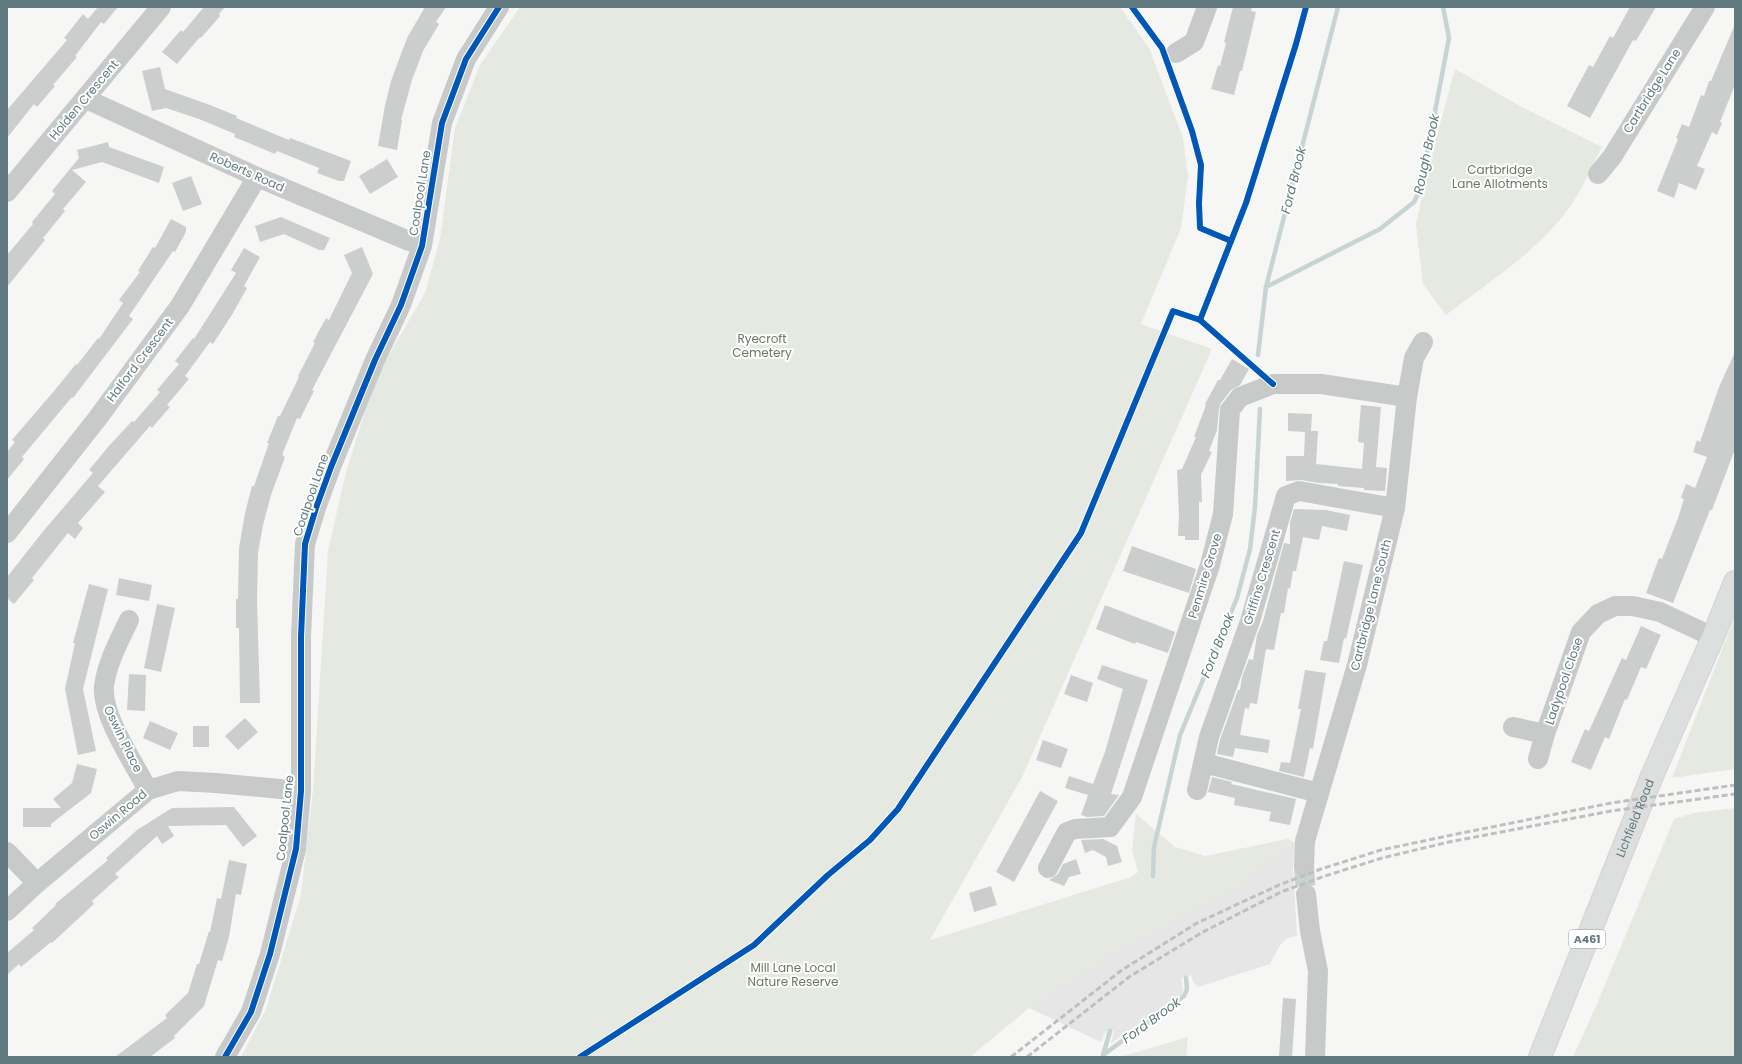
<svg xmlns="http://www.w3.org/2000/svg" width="1742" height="1064" viewBox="0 0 1742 1064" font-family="Poppins,sans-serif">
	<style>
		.built { fill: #e5e6e5 }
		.green { fill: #e6e8e2 }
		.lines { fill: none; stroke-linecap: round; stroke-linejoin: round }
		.stream { stroke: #c7d4d3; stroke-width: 4.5 }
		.building { fill: #cccece }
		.minor-tunnel { stroke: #c9d1d2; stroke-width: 20; stroke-dasharray: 20 10; stroke-linecap: butt }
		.highway-casing { stroke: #d1d3d2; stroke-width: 24 }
		.minor { stroke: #c8caca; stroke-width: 20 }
		.highway { stroke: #dddfdf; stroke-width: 22 }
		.rail { stroke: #bec0c0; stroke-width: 3; stroke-dasharray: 6 3; stroke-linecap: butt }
		.cycleway-casing { stroke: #fff; stroke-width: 8 }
		.cycleway { stroke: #0057b8; stroke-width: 6 }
		.labels { text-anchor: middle; stroke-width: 4; stroke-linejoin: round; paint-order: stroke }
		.shield { fill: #fff; stroke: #90a2a5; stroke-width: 1 }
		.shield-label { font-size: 11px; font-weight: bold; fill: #617a7f }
		.street-label { font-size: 12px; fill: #617a7f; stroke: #fff }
		.park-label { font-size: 12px; fill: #6b7760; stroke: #fff }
		.water-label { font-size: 13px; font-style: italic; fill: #5c7a79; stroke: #fff }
	</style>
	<rect width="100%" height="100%" fill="#f6f6f5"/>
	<!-- built -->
	<polygon class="built" points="1288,839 1295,843 1293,867 1297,936 1287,938 1280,945 1270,964 1198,987 1193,982 1191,975 1181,978 1183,990 1181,995 1111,1043 1114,1031 1106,1031 1101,1042 1029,1008 1086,970 1143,938"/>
	<!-- green -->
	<g class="green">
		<polygon points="520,7 1120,7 1149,48 1183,138 1188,176 1181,228 1141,324 1212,349 1022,777 930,940 1131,877 1138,872 1132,850 1136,814 1175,847 1205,856 1288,839 1295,843 1236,888 1086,970 1029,1008 970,1057 241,1057 266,1009 301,895 313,790 328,551 346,472 366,408 382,367 425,293 440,239 455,128 480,65"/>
		<path d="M1455,69L1520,106L1602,147C1593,164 1585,182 1575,199C1544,248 1491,280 1446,315L1423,284L1416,224L1434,146Z"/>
		<polygon points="1735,616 1735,769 1672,778"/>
		<polygon points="1735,808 1735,1057 1573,1057 1597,1004 1674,819 1694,813"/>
		<polygon points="1188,1037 1186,1057 1120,1057"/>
	</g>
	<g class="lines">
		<!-- stream -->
		<g class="stream">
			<polyline points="1266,287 1380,229 1414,202 1420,190 1449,38 1443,7"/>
			<polyline points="1258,355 1266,287 1338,7"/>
			<polyline points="1153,876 1154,847 1180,735 1237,598 1250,549 1255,507 1260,409"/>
			<polyline points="1103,1055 1184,996 1187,989 1186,978"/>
			<polyline points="1103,1055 1110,1031"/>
		</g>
	</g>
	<!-- building -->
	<g class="building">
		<polygon points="98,7 118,7 104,24 101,22 75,56 77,57 53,85 55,86 37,107 34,104 7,138 7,110 67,40 64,38 83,14 88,19"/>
		<polygon points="204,7 225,7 219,14 220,16 201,38 200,37 177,64 162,52 181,30 183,32"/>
		<polygon points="425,7 446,7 436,22 439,24 423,51 412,80 401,120 402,120 397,150 378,146 385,105 391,81 407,38"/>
		<polygon points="1233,7 1252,7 1251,11 1256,12 1242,71 1240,71 1234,95 1211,89 1218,65 1220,66 1226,43 1224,42"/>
		<polygon points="1630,7 1656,7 1636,41 1633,40 1590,118 1567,106 1589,65 1593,67 1610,36 1613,38"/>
		<polygon points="1735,24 1735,85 1720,122 1722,123 1717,135 1712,132 1697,166 1705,169 1696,190 1679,183 1674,198 1657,191 1678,139 1676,138 1682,124 1689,127 1701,95 1704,96 1709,81 1711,81"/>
		<polygon points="160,67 165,89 210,105 237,116 236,118 289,140 290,138 351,161 344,181 339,181 317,173 319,168 277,151 275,154 234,137 235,134 199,119 166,108 152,111 142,71"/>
		<polygon points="108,142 109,147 164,167 159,183 102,162 72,170 86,182 63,209 65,211 43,238 45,240 7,287 7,255 33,224 32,222 55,194 52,191 79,158 77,150"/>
		<polygon points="387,159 398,177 370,194 359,176 372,168 374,169 374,167"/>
		<polygon points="191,176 202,204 183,211 172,183"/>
		<polygon points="281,217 330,238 324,250 319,250 284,234 260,242 255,226"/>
		<polygon points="171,219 186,227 186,232 175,252 173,251 129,316 133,319 73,398 72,397 22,457 24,459 7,480 7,452 15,442 12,440 54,391 76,364 77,365 98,338 99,339 123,303 119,300 140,272 138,271 153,247 155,248"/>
		<polygon points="362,247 373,274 312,390 314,391 300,419 297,418 282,455 285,457 271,495 263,525 258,553 257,600 260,703 240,703 239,628 236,628 236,599 238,599 239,548 245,513 252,486 254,486 269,443 267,443 278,416 280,416 299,377 298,376 315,343 313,342 326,318 329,320 352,273 344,255"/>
		<polygon points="244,248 260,257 244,286 247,288 233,313 213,344 210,342 185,376 189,379 167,405 170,407 152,428 150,426 98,486 105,492 78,523 83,528 75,539 68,533 32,578 34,580 14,604 7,598 7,577 45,529 93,473 89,470 108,447 132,421 134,422 160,392 157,390 179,364 175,361 193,338 194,339 236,273 231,270"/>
		<polygon points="1735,352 1735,449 1712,510 1710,510 1673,603 1646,593 1659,558 1662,559 1678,518 1684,499 1681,498 1686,484 1695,488 1707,457 1693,452 1697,440 1700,442 1719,387"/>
		<polygon points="1232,359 1249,369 1240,385 1231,390 1221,403 1219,409 1217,430 1209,451 1212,452 1201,475 1202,502 1199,502 1199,540 1185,540 1185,536 1178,536 1179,515 1177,470 1182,469 1196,437 1194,437 1206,405 1205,404 1218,380 1220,380"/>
		<polygon points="1361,405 1381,407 1376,467 1387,468 1385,491 1364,490 1364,488 1338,486 1338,484 1319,483 1301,480 1286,481 1286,456 1304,456 1305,432 1288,431 1288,413 1312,414 1311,431 1318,431 1316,464 1362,469 1364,443 1358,442"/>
		<polygon points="1294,509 1326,510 1350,515 1347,531 1322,526 1319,540 1303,537 1296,571 1293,571 1290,589 1288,588 1284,613 1281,613 1274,650 1266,649 1257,704 1250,703 1249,709 1245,708 1240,735 1270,740 1268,753 1235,748 1233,757 1217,754 1220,740 1238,690 1240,690 1242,677 1249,659 1253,660 1257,635 1263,621 1284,543 1290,544 1290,522"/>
		<polygon points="1132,546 1196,569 1189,593 1123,571"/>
		<polygon points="1344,561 1363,565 1346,639 1344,638 1339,663 1320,660 1324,641 1327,641"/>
		<polygon points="119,578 152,585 149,601 116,595"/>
		<polygon points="89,584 108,589 83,689 96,751 78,755 65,689 75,643 73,643"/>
		<polygon points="157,604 175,608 161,672 144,668"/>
		<polygon points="1105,605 1175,632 1168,653 1136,642 1135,644 1096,629"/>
		<polygon points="1641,626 1661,635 1646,669 1641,667 1627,700 1625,699 1609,739 1605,737 1591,770 1571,762 1585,729 1589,731 1622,658 1626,660"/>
		<polygon points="1102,665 1148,680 1111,794 1119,795 1104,816 1087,817 1081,815 1088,795 1065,788 1069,776 1093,784 1105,752 1123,689 1097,679"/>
		<polygon points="1305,670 1326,673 1313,749 1310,748 1304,777 1279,771 1281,762 1290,763 1301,709 1298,709"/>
		<polygon points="129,674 146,675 145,711 127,710"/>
		<polygon points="1071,675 1093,683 1087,702 1064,694"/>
		<polygon points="245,718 258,732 238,750 225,736"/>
		<polygon points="150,721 178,733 170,750 143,738"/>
		<rect x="193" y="726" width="16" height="21"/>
		<polygon points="1043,740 1068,749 1061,768 1036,760"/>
		<polygon points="77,764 97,769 91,793 51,824 51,827 23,827 23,808 61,808 53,799 72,783"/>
		<polygon points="1212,777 1232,782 1231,784 1296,799 1290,825 1269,821 1271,812 1234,805 1235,798 1208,792"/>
		<polygon points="1040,791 1058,801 1014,882 996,872"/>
		<polygon points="234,807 257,836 243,847 226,825 168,826 174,836 162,844 157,836 115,874 119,877 92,901 94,904 52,943 51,942 21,967 19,964 7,975 7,953 34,930 32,928 56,905 55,904 108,860 106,858 137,830 172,808"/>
		<polygon points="1103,839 1117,846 1122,862 1108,866 1106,857 1093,850 1085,853 1081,840"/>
		<polygon points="1076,859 1081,874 1069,877 1064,886 1049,880 1058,874 1063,864"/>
		<polygon points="229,860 247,864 241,895 236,894 229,937 222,961 218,960 204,1006 174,1036 175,1038 150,1057 115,1057 167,1018 165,1015 188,993 197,964 199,964 209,931 210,932 217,898 221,899"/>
		<polygon points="991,886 997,905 974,912 969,893"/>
		<polygon points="1283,998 1296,999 1292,1057 1279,1057"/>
	</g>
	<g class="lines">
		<!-- minor-tunnel -->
		<polyline class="minor-tunnel" points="1304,866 1306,894"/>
		<defs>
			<g id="highway">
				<path id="s1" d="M1540,1057L1652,776L1713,637L1735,582"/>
			</g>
		</defs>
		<!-- highway casing -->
		<use href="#highway" class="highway-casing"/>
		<!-- minor -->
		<g class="minor">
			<polyline points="1176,53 1194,42 1207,7"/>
			<polyline points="86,99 257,177 409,241"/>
			<polyline points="1598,174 1612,157 1705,7"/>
			<polyline points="7,192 161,7"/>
			<polyline points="7,533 97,419 180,306 257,177"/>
			<path d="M129,620C119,641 107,663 104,686C101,715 134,763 148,790"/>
			<polyline points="1513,727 1545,734"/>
			<polyline points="1538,759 1545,734 1581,632 1598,614 1615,606 1633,606 1660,612 1713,637"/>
			<polyline points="1204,763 1319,793"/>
			<polyline points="1197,790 1209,737 1250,621 1286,496 1299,491 1395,508"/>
			<polyline points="7,852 37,883"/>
			<polyline points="1304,866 1305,841 1357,665 1395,508 1407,397 1414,358 1423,342"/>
			<polyline points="1048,868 1067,832 1075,829 1110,827 1132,797 1210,565 1223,514 1230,410 1240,397 1273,384 1321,384 1407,397"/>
			<polyline points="1306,894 1310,931 1318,971 1315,1057"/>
			<polyline points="7,911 37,883 148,790 178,781 216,783 301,791"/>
			<polyline points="225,1057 251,1012 270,954 296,849 301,791 301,637 305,544 316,508 331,467 375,360 401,305 422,246 442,123 466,59 499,7"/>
		</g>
		<!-- highway -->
		<use href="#highway" class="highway"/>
		<!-- rail -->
		<g class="rail">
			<polyline points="1011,1057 1122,970 1197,923 1279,885 1321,869 1381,850 1447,836 1611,803 1735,785"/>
			<polyline points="1027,1057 1129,977 1201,933 1281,892 1325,876 1382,858 1449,842 1611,811 1735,794"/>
		</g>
		<defs>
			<g id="cycleway">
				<polyline points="1132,7 1162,48 1192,131 1201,165 1199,203 1200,228 1231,241"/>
				<polyline points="1200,320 1246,203 1296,44 1306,7"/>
				<polyline points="225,1057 251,1012 270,954 296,849 301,791 301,637 305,544 316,508 331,467 375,360 401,305 422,246 442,123 466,59 499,7"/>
				<polyline points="580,1057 754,945 828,875 870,840 898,809 1081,533 1173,311 1200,320 1273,384"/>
			</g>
		</defs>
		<!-- cycleway casing -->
		<use href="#cycleway" class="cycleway-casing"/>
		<!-- cycleway -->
		<use href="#cycleway" class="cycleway"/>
	</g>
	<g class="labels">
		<!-- shield labels -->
		<rect class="shield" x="1569" y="930" width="36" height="18" rx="3"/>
		<g class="shield-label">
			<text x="1587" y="943">A461</text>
		</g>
		<!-- street labels -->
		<g class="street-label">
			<text transform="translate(1652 91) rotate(-58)" y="4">Cartbridge Lane</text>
			<text transform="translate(84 100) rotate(-50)" y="4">Holden Crescent</text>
			<text transform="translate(247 172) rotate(24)" y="4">Roberts Road</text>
			<text transform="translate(420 193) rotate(-81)" y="4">Coalpool Lane</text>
			<text transform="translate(140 360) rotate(-53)" y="4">Halford Crescent</text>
			<text transform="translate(311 495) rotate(-71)" y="4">Coalpool Lane</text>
			<text transform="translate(1205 576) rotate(-73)" y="4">Penmire Grove</text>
			<text transform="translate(1262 577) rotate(-73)" y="4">Griffins Crescent</text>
			<text transform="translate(1371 605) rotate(-76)" y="4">Cartbridge Lane South</text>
			<text transform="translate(1564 681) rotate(-71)" y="4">Ladypool Close</text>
			<text transform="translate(123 739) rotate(64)" y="4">Oswin Place</text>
			<text transform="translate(118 815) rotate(-40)" y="4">Oswin Road</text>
			<text transform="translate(285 818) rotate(-84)" y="4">Coalpool Lane</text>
			<text dy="4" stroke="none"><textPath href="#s1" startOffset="257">Lichfield Road</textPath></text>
		</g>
		<!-- park labels -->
		<g class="park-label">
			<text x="1500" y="174">Cartbridge<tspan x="1500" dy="14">Lane Allotments</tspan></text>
			<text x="762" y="343">Ryecroft<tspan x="762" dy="14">Cemetery</tspan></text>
			<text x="793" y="972">Mill Lane Local<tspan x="793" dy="14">Nature Reserve</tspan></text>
		</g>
		<!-- water labels -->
		<g class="water-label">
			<text transform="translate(1426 154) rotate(-78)" y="5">Rough Brook</text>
			<text transform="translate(1293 180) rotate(-76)" y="5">Ford Brook</text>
			<text transform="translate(1217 645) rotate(-68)" y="5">Ford Brook</text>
			<text transform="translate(1151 1020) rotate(-36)" y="5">Ford Brook</text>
		</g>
	</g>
	<!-- border -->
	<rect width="1742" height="1064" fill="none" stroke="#617a7f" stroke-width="16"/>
</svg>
